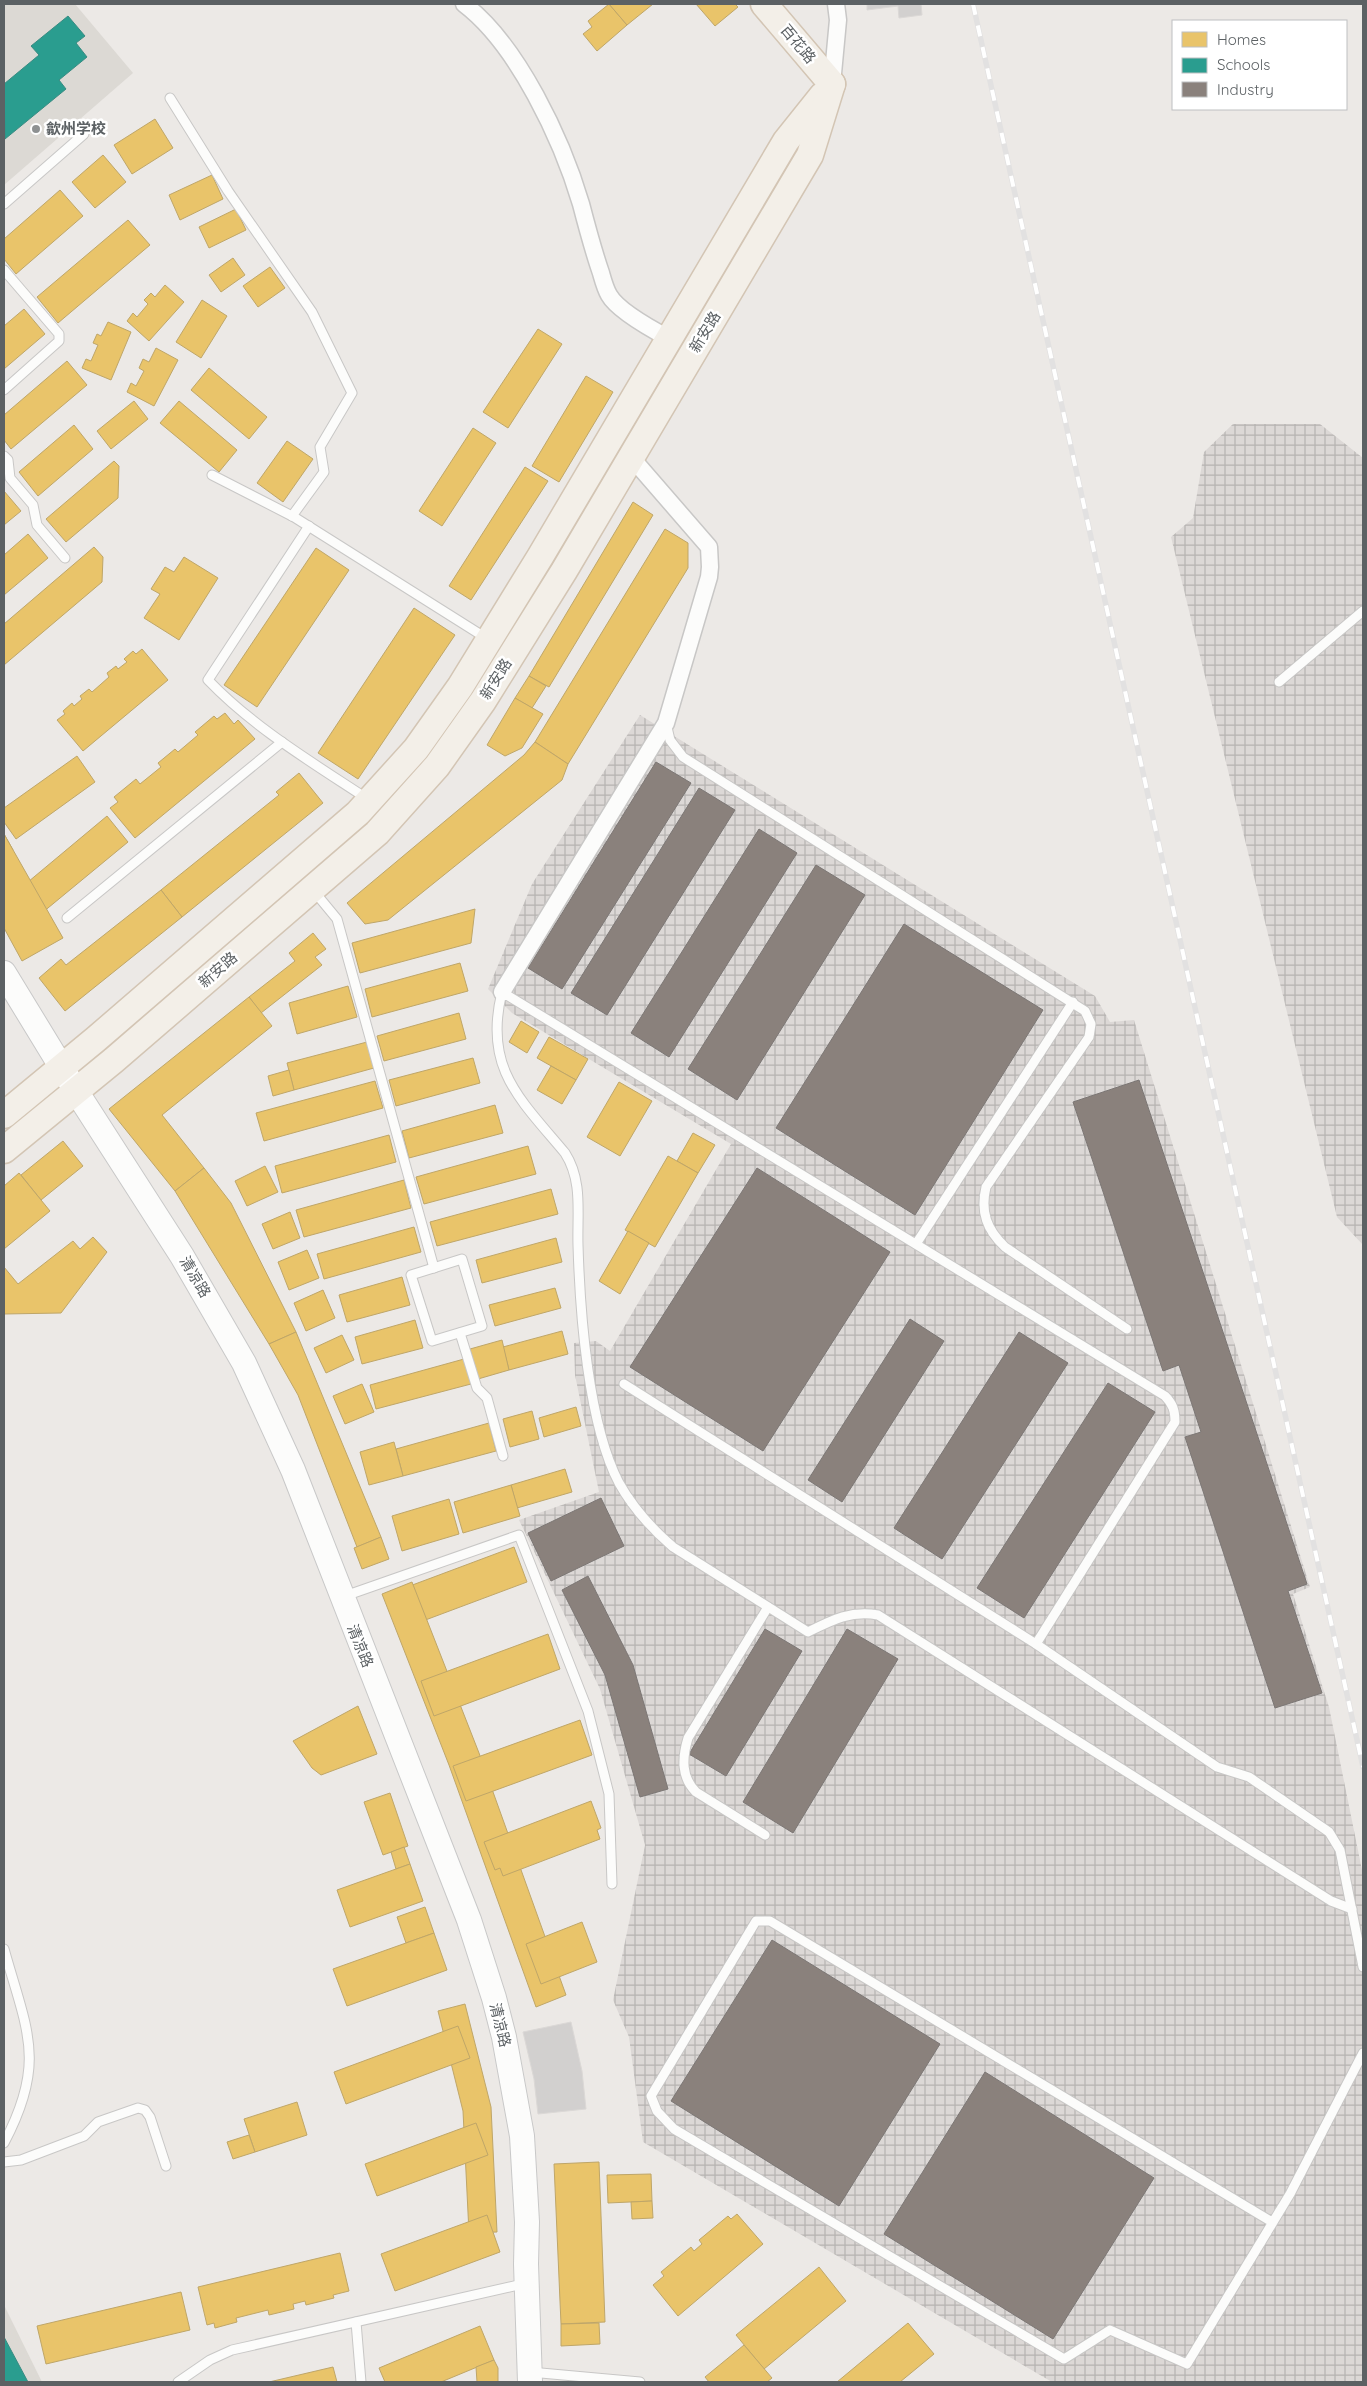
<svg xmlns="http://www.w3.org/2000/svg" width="1367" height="2386" viewBox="0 0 1367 2386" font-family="Quicksand,'Noto Sans SC',sans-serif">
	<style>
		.industrial { fill: url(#industrial-grid) }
		.education { fill: #dcd9d4 }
		.homes { fill: #e9c46a; stroke: #bfa668 }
		.schools { fill: #2a9d8f; stroke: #398b82 }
		.industry { fill: #8a817c; stroke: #7c7775 }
		.building { fill: #d2d0cf; stroke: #dbd8d6 }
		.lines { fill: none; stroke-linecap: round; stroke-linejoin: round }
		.lane-casing { stroke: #c8c7c6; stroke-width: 11 }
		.street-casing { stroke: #c8c7c6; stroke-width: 19 }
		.secondary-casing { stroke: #c8c8c8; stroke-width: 26 }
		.primary-casing { stroke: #d3c5b4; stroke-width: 29 }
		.lane { stroke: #fcfcfb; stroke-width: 9 }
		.street { stroke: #fcfcfb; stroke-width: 16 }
		.secondary { stroke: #fcfcfb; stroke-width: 24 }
		.primary { stroke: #f3efe8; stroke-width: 26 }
		.rail-casing { stroke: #e2e1e1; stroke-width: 5.5 }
		.rail { stroke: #fff; stroke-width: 4; stroke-dasharray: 11; stroke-linecap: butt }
		.poi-dot { fill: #8e9192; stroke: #fff; stroke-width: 2 }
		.labels { text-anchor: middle; stroke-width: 5; stroke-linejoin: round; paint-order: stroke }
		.street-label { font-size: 15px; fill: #5c6164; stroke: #fff }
		.poi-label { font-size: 15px; font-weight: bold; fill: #5c6164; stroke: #fff; text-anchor: start }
	</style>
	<defs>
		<pattern id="industrial-grid" width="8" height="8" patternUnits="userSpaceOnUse" patternTransform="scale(1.25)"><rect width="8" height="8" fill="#dcd8d6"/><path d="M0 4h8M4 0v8" fill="none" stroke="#b6b3b1"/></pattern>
	</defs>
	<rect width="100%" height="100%" fill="#ece9e6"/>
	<!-- industrial -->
	<g class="industrial">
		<polygon points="1233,424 1320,424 1363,458 1363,1245 1337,1217 1171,537 1193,518 1204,452"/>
		<polygon points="640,715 1095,996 1110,1022 1134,1020 1310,1587 1293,1594 1329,1707 1363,1875 1363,2382 1052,2382 643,2142 629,2037 613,2000 645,1845 600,1689 519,1520 599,1492 575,1375 574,1343 596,1341 610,1351 731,1144 512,1013 488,989 532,884"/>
	</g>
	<!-- education -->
	<g class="education">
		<polygon points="4,4 75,4 133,73 4,185"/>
		<polygon points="4,2305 42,2382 4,2382"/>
	</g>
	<!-- homes -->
	<g class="homes">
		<polygon points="609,4 627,25 597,51 583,34 592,27 588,21"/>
		<polygon points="609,4 653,4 627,25"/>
		<polygon points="696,4 735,4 738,7 715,26"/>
		<polygon points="155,119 173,148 132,174 114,145"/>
		<polygon points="103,155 126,182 95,208 72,182"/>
		<polygon points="212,175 223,199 180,220 169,195"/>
		<polygon points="60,190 83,216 16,274 4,259 4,239"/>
		<polygon points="236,209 246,230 209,248 199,227"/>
		<polygon points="128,220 150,245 58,323 37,297"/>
		<polygon points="233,258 245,275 221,292 209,275"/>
		<polygon points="270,267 285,288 258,307 243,286"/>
		<polygon points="165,285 184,302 149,341 127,321 133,313 137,317 148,304 144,300 151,293 155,297"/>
		<polygon points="202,300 227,316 201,358 176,342"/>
		<polygon points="24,309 45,334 4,369 4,326"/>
		<polygon points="108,322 131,332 111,380 82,368 86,359 91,361 98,345 93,343 97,334 101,336"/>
		<polygon points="538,329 562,344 508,428 483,412"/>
		<polygon points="156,348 178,360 154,406 127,392 131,383 136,386 144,371 139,368 143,359 149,362"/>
		<polygon points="67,361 87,385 11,449 4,440 4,415"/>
		<polygon points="209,368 267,417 249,439 191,390"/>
		<polygon points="586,376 613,392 559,482 532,466"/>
		<polygon points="134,401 148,419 111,449 97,431"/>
		<polygon points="179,401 237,450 219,472 160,423"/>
		<polygon points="74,425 93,449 38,496 19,472"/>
		<polygon points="473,428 496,443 442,526 419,511"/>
		<polygon points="287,441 313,459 283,502 257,483"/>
		<polygon points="114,461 119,466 118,498 66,542 46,519"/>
		<polygon points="525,467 548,481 471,600 449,586"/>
		<polygon points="4,491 21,511 4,525"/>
		<polygon points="633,502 653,515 549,687 529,676"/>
		<polygon points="665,529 688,543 688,568 568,764 535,742"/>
		<polygon points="28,534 48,558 4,595 4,555"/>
		<polygon points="94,547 103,557 102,582 4,665 4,624"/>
		<polygon points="316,548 349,570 257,707 224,685"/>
		<polygon points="184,557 218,578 179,640 144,618 160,594 151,589 165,567 174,572"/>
		<polygon points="414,608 455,635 358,779 318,753"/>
		<polygon points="142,649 168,680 83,751 57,720 65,714 63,711 72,703 74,706 82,699 80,696 89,689 92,692 109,677 107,673 116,666 118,669 127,662 124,659 133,651 136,654"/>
		<polygon points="529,676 546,686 532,708 515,698"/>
		<polygon points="515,698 543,714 522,748 505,756 487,745"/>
		<polygon points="225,713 234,724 238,720 255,739 135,838 110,808 118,802 114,797 136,779 140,784 161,767 158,763 175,749 178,752 198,735 195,732 214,716 217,719"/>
		<polygon points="535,742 568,764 562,780 388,920 365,924 347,903 524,755"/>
		<polygon points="77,756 95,782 16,839 4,822 4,808"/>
		<polygon points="299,773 323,803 182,917 161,890 279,795 276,792"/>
		<polygon points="107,816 128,842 14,936 4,924 4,902"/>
		<polygon points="4,834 13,850 4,855"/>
		<polygon points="4,834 63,938 22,961 4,928"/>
		<polygon points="161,890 182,917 65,1011 39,978 61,959 66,965"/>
		<polygon points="475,909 471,943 360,973 352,943"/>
		<polygon points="313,933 326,949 315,957 322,965 261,1013 249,997 295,961 289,953"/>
		<polygon points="460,963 468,991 372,1017 365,989"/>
		<polygon points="348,986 357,1017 297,1034 289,1003"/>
		<polygon points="249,997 272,1026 162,1115 204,1168 175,1191 109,1109"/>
		<polygon points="459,1013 466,1039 384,1061 377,1036"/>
		<polygon points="521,1021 539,1032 527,1053 509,1042"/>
		<polygon points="549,1037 588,1059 576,1080 537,1058"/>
		<polygon points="367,1042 374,1068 294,1090 287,1063"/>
		<polygon points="473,1058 480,1083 396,1106 389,1080"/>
		<polygon points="551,1066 576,1080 562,1104 537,1090"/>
		<polygon points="289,1070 294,1090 273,1096 268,1076"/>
		<polygon points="375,1081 383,1108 264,1141 256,1113"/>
		<polygon points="619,1082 652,1101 620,1156 587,1137"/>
		<polygon points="495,1105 503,1133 409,1158 402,1131"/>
		<polygon points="693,1133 715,1145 698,1173 677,1161"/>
		<polygon points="389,1135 396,1162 282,1193 275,1166"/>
		<polygon points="63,1141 83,1166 41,1200 21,1175"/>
		<polygon points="528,1146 536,1174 424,1204 416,1177"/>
		<polygon points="668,1156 698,1173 655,1247 625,1230"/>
		<polygon points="265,1166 278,1192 247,1206 235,1181"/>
		<polygon points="204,1168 231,1203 296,1332 269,1344 175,1191"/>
		<polygon points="19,1173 50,1211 4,1249 4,1186"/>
		<polygon points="404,1180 411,1208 304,1237 296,1210"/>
		<polygon points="551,1189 558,1214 437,1246 430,1222"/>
		<polygon points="290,1212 300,1238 273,1249 262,1224"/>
		<polygon points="414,1227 421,1252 324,1279 317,1254"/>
		<polygon points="628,1231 649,1243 620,1294 599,1281"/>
		<polygon points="93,1237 107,1252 61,1313 4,1314 4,1267 18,1284 73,1241 80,1249"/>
		<polygon points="556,1238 562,1262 482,1283 476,1260"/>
		<polygon points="307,1250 319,1278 289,1290 278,1262"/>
		<polygon points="402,1277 410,1305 347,1322 339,1295"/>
		<polygon points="555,1288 561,1308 495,1326 489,1305"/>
		<polygon points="323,1290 335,1318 306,1331 294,1303"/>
		<polygon points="415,1320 423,1348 362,1364 355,1337"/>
		<polygon points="562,1331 568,1354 509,1370 503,1347"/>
		<polygon points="296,1332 381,1537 357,1547 298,1395 269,1344"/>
		<polygon points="342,1335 354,1360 326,1373 314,1348"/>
		<polygon points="502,1340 509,1370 478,1379 470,1349"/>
		<polygon points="464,1359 471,1384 376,1409 370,1385"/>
		<polygon points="362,1384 374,1412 345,1424 333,1396"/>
		<polygon points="576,1407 581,1426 544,1437 539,1418"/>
		<polygon points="532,1411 539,1439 510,1447 503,1419"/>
		<polygon points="489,1423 496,1451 403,1476 396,1449"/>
		<polygon points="394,1442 403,1476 369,1485 360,1452"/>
		<polygon points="565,1469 572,1492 517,1508 511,1485"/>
		<polygon points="511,1485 520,1516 463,1533 454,1502"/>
		<polygon points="449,1499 459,1534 402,1551 392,1516"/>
		<polygon points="381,1537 389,1559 362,1569 354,1548"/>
		<polygon points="514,1547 527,1582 404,1628 391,1593"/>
		<polygon points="412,1582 479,1753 566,1995 536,2007 449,1765 382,1594"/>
		<polygon points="548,1634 560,1669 434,1716 421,1681"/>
		<polygon points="358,1706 377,1754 321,1775 312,1768 293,1741"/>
		<polygon points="580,1720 592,1755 466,1801 453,1766"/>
		<polygon points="390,1793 408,1846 383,1855 364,1802"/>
		<polygon points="591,1801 601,1828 597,1830 600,1839 503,1876 500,1868 495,1870 484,1842"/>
		<polygon points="404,1847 410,1864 396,1869 391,1852"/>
		<polygon points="410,1864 423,1901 350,1927 337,1890"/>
		<polygon points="425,1907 434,1933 406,1943 397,1917"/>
		<polygon points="582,1922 597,1962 541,1984 526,1944"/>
		<polygon points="434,1933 447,1970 347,2006 333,1969"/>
		<polygon points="465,2004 491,2107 497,2232 469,2233 463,2111 438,2011"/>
		<polygon points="458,2026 470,2058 346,2104 334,2072"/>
		<polygon points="297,2102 307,2135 255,2152 244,2119"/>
		<polygon points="476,2123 488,2155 377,2196 365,2164"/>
		<polygon points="249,2135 255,2152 233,2159 227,2142"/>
		<polygon points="599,2162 605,2322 561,2324 554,2164"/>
		<polygon points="651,2174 652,2201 608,2203 607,2175"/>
		<polygon points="652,2201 653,2218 632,2219 631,2202"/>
		<polygon points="737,2214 763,2244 678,2316 653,2285 664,2276 661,2272 691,2247 694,2251 702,2244 699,2240 728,2216 731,2219"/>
		<polygon points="487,2215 500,2252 395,2291 381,2254"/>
		<polygon points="340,2253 349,2291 333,2295 334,2298 306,2305 305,2301 293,2304 294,2309 269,2315 268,2310 236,2318 237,2322 215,2328 214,2323 207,2325 198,2287"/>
		<polygon points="819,2267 846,2301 764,2369 736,2335"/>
		<polygon points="181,2292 190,2330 46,2364 37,2326"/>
		<polygon points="599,2323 600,2344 561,2346 561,2324"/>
		<polygon points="908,2323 934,2354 900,2382 837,2382"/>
		<polygon points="480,2326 494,2360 441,2382 385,2382 379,2368"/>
		<polygon points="744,2345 772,2378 767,2382 709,2382 705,2377"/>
		<polygon points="494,2360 498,2368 498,2382 477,2382 476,2367"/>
		<polygon points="333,2367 337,2382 269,2382"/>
	</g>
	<!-- schools -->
	<g class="schools">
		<polygon points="68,16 85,36 76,43 87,57 59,80 66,89 5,139 4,84 39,55 31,46"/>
		<polygon points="4,2337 28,2382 4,2382"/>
	</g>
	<!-- industry -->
	<g class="industry">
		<polygon points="656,762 691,783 562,989 528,968"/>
		<polygon points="699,788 735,810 607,1015 571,993"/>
		<polygon points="759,829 797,853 669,1057 631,1033"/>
		<polygon points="816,865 865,895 737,1100 688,1069"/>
		<polygon points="904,924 1043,1010 915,1215 776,1128"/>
		<polygon points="1139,1080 1307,1584 1288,1591 1322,1693 1275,1708 1185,1437 1201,1432 1179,1365 1163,1371 1073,1102"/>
		<polygon points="757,1168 890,1252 763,1451 630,1367"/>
		<polygon points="910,1319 944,1341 842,1502 808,1480"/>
		<polygon points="1019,1332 1068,1363 942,1559 894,1528"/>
		<polygon points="1108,1383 1155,1412 1024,1618 977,1588"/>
		<polygon points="601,1498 624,1546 551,1581 528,1533"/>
		<polygon points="588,1576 633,1665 668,1789 640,1797 605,1675 562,1590"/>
		<polygon points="765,1629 802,1651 726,1776 689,1754"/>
		<polygon points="847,1629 898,1659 793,1833 743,1802"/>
		<polygon points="772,1940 940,2044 839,2206 671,2101"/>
		<polygon points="985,2072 1154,2178 1053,2339 884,2234"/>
	</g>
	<!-- building -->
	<g class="building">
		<polygon points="867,4 921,4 922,15 899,18 898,6 867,10"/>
		<polygon points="571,2022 582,2071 586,2109 538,2114 534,2079 523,2032"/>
	</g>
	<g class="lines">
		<defs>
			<g id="lane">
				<polyline points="170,98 228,191 312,312 352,393 320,447 324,472 292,516"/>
				<polyline points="4,204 84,134"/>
				<polyline points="4,270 59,334 59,341 4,390"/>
				<polyline points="4,456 8,460 10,478 33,505 37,525 65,558"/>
				<polyline points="212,475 294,517 486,638"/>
				<path d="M309,526L208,680C254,728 313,763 369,800"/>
				<polyline points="1279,682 1363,611"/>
				<path d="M666,723L670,740L683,757L1085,1011L1091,1024L1089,1037L986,1187C980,1212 987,1230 1005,1247L1127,1329"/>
				<polyline points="313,890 337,919 434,1268"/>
				<polyline points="67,918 282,742"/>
				<polyline points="916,1244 1073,1002"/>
				<polygon points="462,1259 482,1326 432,1341 411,1275"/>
				<polyline points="460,1333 477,1388 487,1398 503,1456"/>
				<polyline points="624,1384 1036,1644 1217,1767 1249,1777 1329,1832 1340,1850 1363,1967"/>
				<polyline points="342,1597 519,1535 588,1711 609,1794 612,1884"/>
				<path d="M1036,1644L1175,1422C1175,1411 1173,1404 1165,1396L502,992C483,1068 520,1099 565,1153C583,1181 577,1213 578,1245C580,1313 588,1424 619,1483C633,1508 652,1529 673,1547L808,1632C832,1620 851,1610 878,1615L1331,1901L1352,1909"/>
				<path d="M765,1835L696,1792C681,1777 682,1758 688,1738L768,1607"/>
				<path d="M4,1949C27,2031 47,2062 4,2143"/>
				<polyline points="4,2162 21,2160 84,2136 98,2122 138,2108 145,2110 150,2117 166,2166"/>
				<polyline points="1272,2222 770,1921 756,1921 651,2096 657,2111 674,2129 1064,2359 1110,2330 1187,2364 1290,2194 1363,2053"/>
				<polyline points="356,2322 361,2382"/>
				<polyline points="530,2372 640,2382"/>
				<polyline points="178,2382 210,2360 232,2350 527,2283"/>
			</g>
			<g id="street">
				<path d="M464,4C518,45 562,140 581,204C587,227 593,250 601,273C603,280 605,288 609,295C618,311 653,330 670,339"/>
				<polyline points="832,84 838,20 836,4"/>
				<polyline points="502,992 666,723 709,577 710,567 709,547 631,457"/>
			</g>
			<polyline id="secondary" points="4,973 76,1091 182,1256 244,1363 293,1470 469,1920 494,1998 504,2037 522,2136 527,2222 526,2264 530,2382"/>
			<g id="primary">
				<polyline points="764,4 832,84"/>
				<polyline points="4,1115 96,1039 358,813 416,749 460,687 540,557 786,141 822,96"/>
				<polyline points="4,1150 114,1060 377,833 437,766 483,701 564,571 810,155 832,84"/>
			</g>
		</defs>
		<!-- lane casing -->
		<use href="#lane" class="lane-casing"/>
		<!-- street casing -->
		<use href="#street" class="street-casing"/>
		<!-- secondary casing -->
		<use href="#secondary" class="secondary-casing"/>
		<!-- primary casing -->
		<use href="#primary" class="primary-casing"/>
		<!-- lane -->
		<use href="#lane" class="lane"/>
		<!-- street -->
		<use href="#street" class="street"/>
		<!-- secondary -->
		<use href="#secondary" class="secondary"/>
		<!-- primary -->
		<use href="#primary" class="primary"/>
		<defs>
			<polyline id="rail" points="973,4 1363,1767"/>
		</defs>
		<!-- rail casing -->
		<use href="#rail" class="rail-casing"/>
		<!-- rail -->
		<use href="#rail" class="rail"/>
	</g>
	<!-- markers -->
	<circle class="poi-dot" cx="36" cy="129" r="5"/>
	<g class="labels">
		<!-- street labels -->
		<g class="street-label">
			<text transform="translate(798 44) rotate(50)" y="5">百花路</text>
			<text transform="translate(705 332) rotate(-59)" y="5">新安路</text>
			<text transform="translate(496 679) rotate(-58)" y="5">新安路</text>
			<text transform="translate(218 970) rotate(-41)" y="5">新安路</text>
			<text transform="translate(195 1277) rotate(59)" y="5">清凉路</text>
			<text transform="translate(360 1646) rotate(68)" y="5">清凉路</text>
			<text transform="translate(500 2025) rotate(76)" y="5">清凉路</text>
		</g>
		<!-- poi labels -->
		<g class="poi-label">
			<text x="46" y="134">歙州学校</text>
		</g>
	</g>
	<!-- border -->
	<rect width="1367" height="2386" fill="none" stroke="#5c6164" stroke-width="10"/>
	<!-- legend -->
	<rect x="1172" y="20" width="175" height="90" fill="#ffffff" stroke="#bec0c1"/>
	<rect x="1182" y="32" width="25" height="15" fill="#e9c46a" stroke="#bec0c1"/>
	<text x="1217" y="45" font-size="15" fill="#5c6164">Homes</text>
	<rect x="1182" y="58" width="25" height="15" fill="#2a9d8f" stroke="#bec0c1"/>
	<text x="1217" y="70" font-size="15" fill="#5c6164">Schools</text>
	<rect x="1182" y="82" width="25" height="15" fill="#8a817c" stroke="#bec0c1"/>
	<text x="1217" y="95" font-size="15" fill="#5c6164">Industry</text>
</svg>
